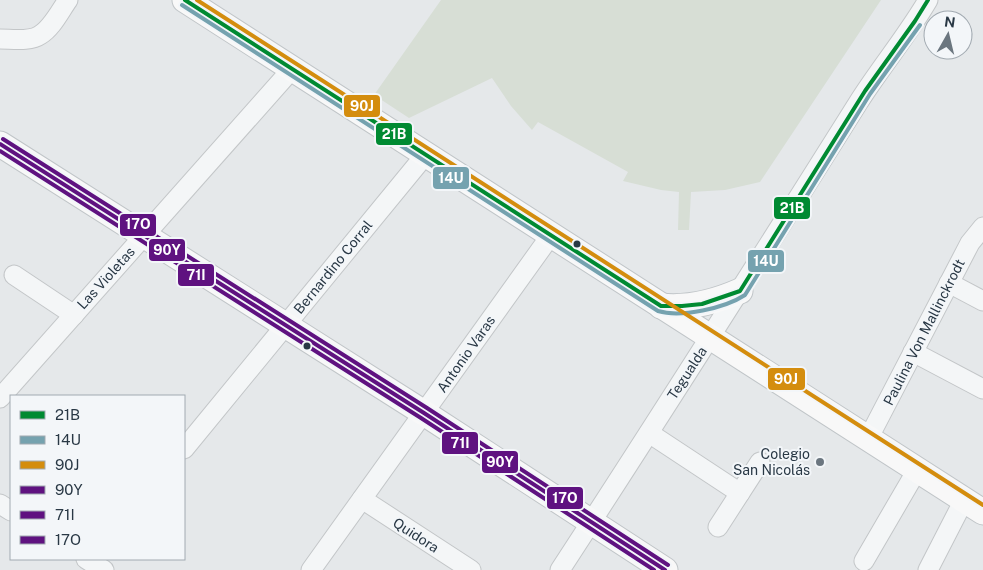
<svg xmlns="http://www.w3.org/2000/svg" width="983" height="570" viewBox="0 0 983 570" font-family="'Public Sans',sans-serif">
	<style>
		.green { fill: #d7ded5 }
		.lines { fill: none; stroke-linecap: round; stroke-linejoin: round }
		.minor-casing { stroke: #c3c6c8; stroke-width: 21 }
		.major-casing { stroke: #c0c5c8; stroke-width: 27 }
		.minor { stroke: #f4f6f7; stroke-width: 19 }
		.major { stroke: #f8f8f8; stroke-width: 25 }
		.bus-1-casing { stroke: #f3f6f9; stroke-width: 8 }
		.bus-2-casing { stroke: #f3f6f9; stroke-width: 8 }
		.bus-3-casing { stroke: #f3f6f9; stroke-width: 8 }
		.bus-4-casing { stroke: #f3f6f9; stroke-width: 8 }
		.bus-5-casing { stroke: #f3f6f9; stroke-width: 8 }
		.bus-6-casing { stroke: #f3f6f9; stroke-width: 8 }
		.bus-1 { stroke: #008a32; stroke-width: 4 }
		.bus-2 { stroke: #75a2af; stroke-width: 4 }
		.bus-3 { stroke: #d48d0e; stroke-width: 4 }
		.bus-4 { stroke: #5f1280; stroke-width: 4 }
		.bus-5 { stroke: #5f1280; stroke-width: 4 }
		.bus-6 { stroke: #5f1280; stroke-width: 4 }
		.bus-dot { fill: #293845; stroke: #f3f6f9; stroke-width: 2 }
		.poi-dot { fill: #6b767f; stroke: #f3f6f9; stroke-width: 2 }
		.labels { text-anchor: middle; stroke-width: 4; stroke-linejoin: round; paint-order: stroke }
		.street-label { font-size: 14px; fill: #293845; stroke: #f3f6f9 }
		.poi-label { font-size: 14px; fill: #293845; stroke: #f3f6f9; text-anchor: end }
		.line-badge { stroke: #f3f6f9; stroke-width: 2 }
		.badge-label { font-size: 14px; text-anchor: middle; font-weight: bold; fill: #fff }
	</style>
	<rect width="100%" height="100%" fill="#e5e8ea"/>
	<!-- green -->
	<polygon class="green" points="441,0 881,0 760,182 725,190 691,192 689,230 678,230 679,192 661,190 623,181 628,172 538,122 532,130 511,106 492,78 409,118 374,95"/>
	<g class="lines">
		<defs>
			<g id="minor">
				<path d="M0,39C12,39 30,42 40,35C52,28 60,11 68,0"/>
				<polyline points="14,275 74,315"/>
				<polyline points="949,283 983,301"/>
				<polyline points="913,352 983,389"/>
				<polyline points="0,398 292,69"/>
				<polyline points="649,433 740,493"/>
				<polyline points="868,439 970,243 983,227"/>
				<polyline points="184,449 426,154"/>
				<polyline points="362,499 471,570"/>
				<polyline points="0,504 11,511"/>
				<polyline points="718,527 760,462"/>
				<polyline points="86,559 104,570"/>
				<polyline points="864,561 917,470"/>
				<polyline points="311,570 551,235"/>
				<path d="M560,570C661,415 760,259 858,103C880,68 907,36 928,0"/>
				<polyline points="928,570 964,500"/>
			</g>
			<g id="major">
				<polyline points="185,0 983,512"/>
				<polyline points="0,144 424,413 665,570"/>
				<path d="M661,306C690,309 715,302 740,291"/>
			</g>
		</defs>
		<!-- minor casing -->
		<use href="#minor" class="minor-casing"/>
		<!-- major casing -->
		<use href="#major" class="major-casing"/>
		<!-- minor -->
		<use href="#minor" class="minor"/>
		<!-- major -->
		<use href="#major" class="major"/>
		<defs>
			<polyline id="bus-1" points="185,0 661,306 682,306 702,304 740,291 865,91 915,21 928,0"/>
			<path id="bus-2" d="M182,5L658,311C681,318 725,308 745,295L870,94L920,25"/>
			<polyline id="bus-3" points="197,0 983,505"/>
			<polyline id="bus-4" points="0,144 424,413 665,570"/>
			<polyline id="bus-5" points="0,151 421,418 654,570"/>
			<polyline id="bus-6" points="3,139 427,408 668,565"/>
		</defs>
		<!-- bus-1 casing -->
		<use href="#bus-1" class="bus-1-casing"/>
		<!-- bus-2 casing -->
		<use href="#bus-2" class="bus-2-casing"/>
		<!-- bus-3 casing -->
		<use href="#bus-3" class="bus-3-casing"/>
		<!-- bus-4 casing -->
		<use href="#bus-4" class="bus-4-casing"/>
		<!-- bus-5 casing -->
		<use href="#bus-5" class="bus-5-casing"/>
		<!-- bus-6 casing -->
		<use href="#bus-6" class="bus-6-casing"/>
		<!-- bus-1 -->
		<use href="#bus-1" class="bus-1"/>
		<!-- bus-2 -->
		<use href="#bus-2" class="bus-2"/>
		<!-- bus-3 -->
		<use href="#bus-3" class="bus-3"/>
		<!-- bus-4 -->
		<use href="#bus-4" class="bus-4"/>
		<!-- bus-5 -->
		<use href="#bus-5" class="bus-5"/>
		<!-- bus-6 -->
		<use href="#bus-6" class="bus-6"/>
	</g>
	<!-- markers -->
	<g class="bus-dot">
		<circle cx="577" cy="244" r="4.5"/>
		<circle cx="307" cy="346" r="4.5"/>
	</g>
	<circle class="poi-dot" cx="820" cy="462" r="5"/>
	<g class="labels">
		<!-- street labels -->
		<g class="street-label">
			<text transform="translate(333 267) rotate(-51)" y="5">Bernardino Corral</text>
			<text transform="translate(106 278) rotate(-48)" y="5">Las Violetas</text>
			<text transform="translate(924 332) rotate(-63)" y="5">Paulina Von Mallinckrodt</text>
			<text transform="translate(466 354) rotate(-55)" y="5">Antonio Varas</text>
			<text transform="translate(687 373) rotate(-57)" y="5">Tegualda</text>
			<text transform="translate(416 535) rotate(33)" y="5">Quidora</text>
		</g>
		<!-- poi labels -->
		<g class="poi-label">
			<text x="810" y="459">Colegio<tspan x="810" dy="16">San Nicolás</tspan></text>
		</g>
	</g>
	<g class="line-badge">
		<rect x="343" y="94" width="38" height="24" rx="5" fill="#d48d0e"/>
		<rect x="375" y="122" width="38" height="24" rx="5" fill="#008a32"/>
		<rect x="432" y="166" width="38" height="24" rx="5" fill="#75a2af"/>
		<rect x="773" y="196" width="38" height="24" rx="5" fill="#008a32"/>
		<rect x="119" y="213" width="38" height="24" rx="5" fill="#5f1280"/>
		<rect x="148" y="238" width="38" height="24" rx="5" fill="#5f1280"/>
		<rect x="747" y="249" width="38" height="24" rx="5" fill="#75a2af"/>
		<rect x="177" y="263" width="38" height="24" rx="5" fill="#5f1280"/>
		<rect x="767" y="367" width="39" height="24" rx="5" fill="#d48d0e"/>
		<rect x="441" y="431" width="38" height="24" rx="5" fill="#5f1280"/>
		<rect x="481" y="450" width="38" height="24" rx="5" fill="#5f1280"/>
		<rect x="546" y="486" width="38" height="24" rx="5" fill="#5f1280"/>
	</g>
	<g class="badge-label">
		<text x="362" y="111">90J</text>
		<text x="394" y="139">21B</text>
		<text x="451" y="183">14U</text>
		<text x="792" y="213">21B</text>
		<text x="138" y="229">17O</text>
		<text x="167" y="255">90Y</text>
		<text x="766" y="266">14U</text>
		<text x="196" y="280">71I</text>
		<text x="786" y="384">90J</text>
		<text x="460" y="448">71I</text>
		<text x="500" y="467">90Y</text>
		<text x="565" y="503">17O</text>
	</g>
	<!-- legend -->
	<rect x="10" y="395" width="175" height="165" fill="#f3f6f9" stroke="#a2aab1"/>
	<rect x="20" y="411" width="25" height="8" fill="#008a32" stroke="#a2aab1"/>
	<text x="55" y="420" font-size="15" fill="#293845">21B</text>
	<rect x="20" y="436" width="25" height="8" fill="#75a2af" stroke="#a2aab1"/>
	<text x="55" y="445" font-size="15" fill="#293845">14U</text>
	<rect x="20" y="461" width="25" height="8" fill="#d48d0e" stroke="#a2aab1"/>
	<text x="55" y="470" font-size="15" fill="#293845">90J</text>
	<rect x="20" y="486" width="25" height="8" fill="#5f1280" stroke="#a2aab1"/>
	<text x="55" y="495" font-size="15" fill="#293845">90Y</text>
	<rect x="20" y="511" width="25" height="8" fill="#5f1280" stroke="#a2aab1"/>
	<text x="55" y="520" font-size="15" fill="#293845">71I</text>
	<rect x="20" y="536" width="25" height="8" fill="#5f1280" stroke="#a2aab1"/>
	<text x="55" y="545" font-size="15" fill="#293845">17O</text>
	<!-- north arrow -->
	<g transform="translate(948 35) rotate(8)"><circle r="24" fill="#f3f6f9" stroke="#a2aab1"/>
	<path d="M0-4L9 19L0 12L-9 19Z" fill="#6b767f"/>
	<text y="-8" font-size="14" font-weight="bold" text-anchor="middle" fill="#293845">N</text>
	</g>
</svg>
